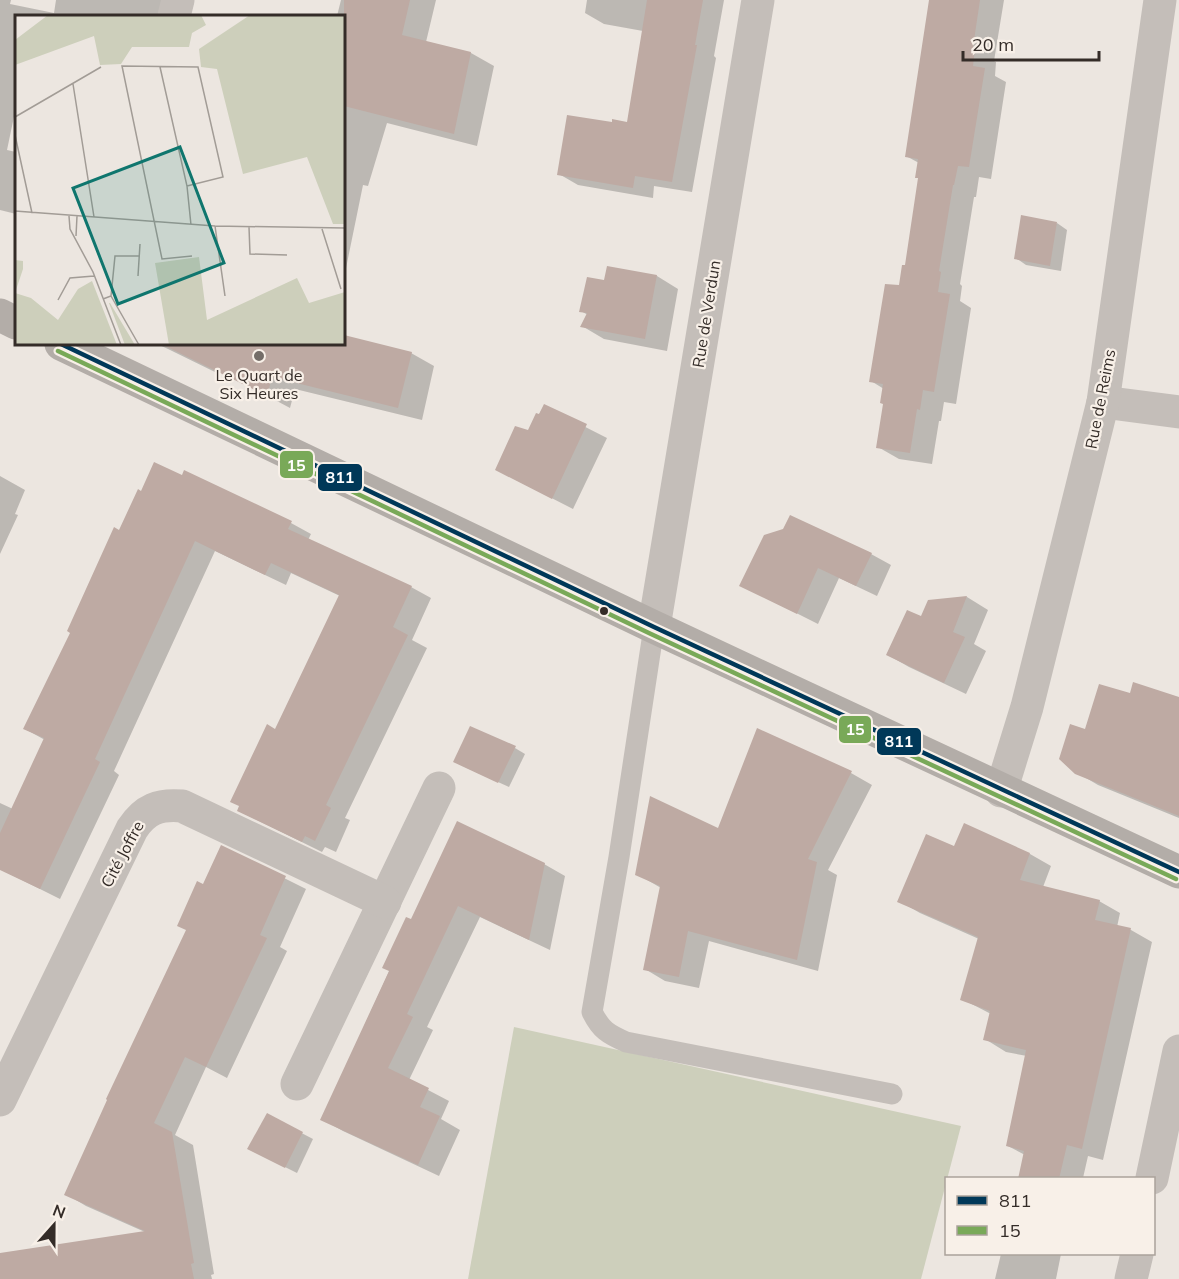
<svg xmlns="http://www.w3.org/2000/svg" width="1179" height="1279" viewBox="0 0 1179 1279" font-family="Mulish,sans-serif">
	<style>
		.green { fill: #cdcfbb }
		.shadow { fill: #0003 }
		.building { fill: #beaaa3 }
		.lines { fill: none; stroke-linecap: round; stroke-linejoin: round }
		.service { stroke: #c4beb9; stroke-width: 21 }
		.minor { stroke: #c4beb9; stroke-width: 33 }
		.primary { stroke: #b3ada8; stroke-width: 33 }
		.bus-1-casing { stroke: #f8f0e8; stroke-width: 9 }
		.bus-2-casing { stroke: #f8f0e8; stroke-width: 9 }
		.bus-1 { stroke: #003858; stroke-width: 4.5 }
		.bus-2 { stroke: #79a958; stroke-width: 4.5 }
		.poi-dot { fill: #746d68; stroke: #f8f0e8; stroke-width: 2 }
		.bus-dot { fill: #342c28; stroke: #f8f0e8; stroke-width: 2 }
		.labels { text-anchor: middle; stroke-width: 4.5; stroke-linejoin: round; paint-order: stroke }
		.street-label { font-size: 16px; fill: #342c28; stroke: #f8f0e8 }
		.poi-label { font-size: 16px; fill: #342c28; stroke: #f8f0e8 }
		.inset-road { fill: none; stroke: #a29c96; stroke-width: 1.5 }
		.view { fill: #0f766e; fill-opacity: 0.15; stroke: #0f766e; stroke-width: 3 }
		.inset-edge { fill: none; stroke: #342c28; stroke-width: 3 }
		.line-badge { stroke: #f8f0e8; stroke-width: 2 }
		.badge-label { font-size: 16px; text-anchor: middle; font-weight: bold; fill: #fff }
	</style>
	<rect width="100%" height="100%" fill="#ece6e0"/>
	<!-- green -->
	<polygon class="green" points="514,1027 961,1126 921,1279 468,1279"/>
	<!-- shadow -->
	<g class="shadow">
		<polygon points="0,0 11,0 10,4 54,13 56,0 173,0 170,16 16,16 16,107 7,150 16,152 16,214 0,210"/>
		<polygon points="341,0 436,0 426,42 471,53 494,66 477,146 387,123 368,186 363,185 344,278 344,16 337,16"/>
		<polygon points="587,0 724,0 714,56 716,58 692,192 654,186 653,198 578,185 559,174 613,123 629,124 643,31 604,24 585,13"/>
		<polygon points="948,0 1004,0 994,61 996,62 995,76 1006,82 991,179 979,177 976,197 974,197 960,284 962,286 960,301 971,308 956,404 944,402 941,421 939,421 932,464 899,459 878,447 884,404 884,389 871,381 906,267 919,179 917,177 919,163 906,156"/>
		<polygon points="1057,223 1067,230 1061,271 1026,265 1016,258"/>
		<polygon points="657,276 678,289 667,351 604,339 582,326 588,315 581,311 605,282"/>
		<polygon points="344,337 411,353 434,366 422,420 295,389 290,408 236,379 248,344 344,344"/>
		<polygon points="157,344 223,344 217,373 168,349"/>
		<polygon points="544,406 607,438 573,509 497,470 529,432"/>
		<polygon points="184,472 291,523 311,534 308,540 411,587 431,598 412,640 427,648 345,818 350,820 336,852 325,847 322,852 239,811 340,596 291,573 286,585 215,551 114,771 119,775 60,899 0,869 0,803 13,809 45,740 25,729 119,532 142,493 182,477"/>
		<polygon points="0,476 25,490 15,514 18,515 0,554"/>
		<polygon points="871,554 891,565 877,596 839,578 818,624 741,585"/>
		<polygon points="967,597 988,610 974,644 986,651 966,694 909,667 888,655 922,618 929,602"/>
		<polygon points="1131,695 1179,698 1179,818 1098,785 1076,772 1086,731"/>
		<polygon points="757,730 851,773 872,785 828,870 837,875 818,971 709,941 699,988 665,981 645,969 661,888 637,874 719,830"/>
		<polygon points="515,748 525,754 509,787 465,767"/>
		<polygon points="965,825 1030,854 1051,866 1043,887 1099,901 1120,913 1117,927 1131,930 1152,942 1103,1160 1088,1156 1083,1178 1019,1178 1025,1155 1008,1146 1027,1056 1006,1052 985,1039 991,1014 962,999 979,939 920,913 899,901 955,848"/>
		<polygon points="222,847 306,889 280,947 287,951 227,1078 206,1067 175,1135 193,1145 214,1274 211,1275 212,1279 31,1279 145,1232 86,1206 66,1194 187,930 203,886"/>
		<polygon points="544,864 565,876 550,950 480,917 427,1027 433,1030 409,1080 449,1101 441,1119 460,1130 439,1176 343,1131 322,1119 412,921"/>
		<polygon points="267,1115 313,1139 297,1173 259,1154"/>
		<polygon points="1001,1254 1061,1254 1056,1279 995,1279"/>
	</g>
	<!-- building -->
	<g class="building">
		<polygon points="344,0 410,0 402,35 471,52 454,134 344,106"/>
		<polygon points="647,0 703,0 695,45 697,45 672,182 635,176 633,188 557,175 567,115 612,122 612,119 627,122"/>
		<polygon points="929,0 980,0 973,47 975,48 973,66 985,68 969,167 958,166 954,185 953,185 939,271 941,272 938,292 950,294 934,392 923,390 920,410 917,409 910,453 876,448 883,404 880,403 883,384 869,382 885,284 899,285 902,265 905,265 918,178 915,178 918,159 905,157"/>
		<polygon points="1021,215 1057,222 1050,266 1014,259"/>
		<polygon points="607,266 657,275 645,339 580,327 587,313 579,312 587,277 604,280"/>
		<polygon points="344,335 412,352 398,408 272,377 267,396 161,344 344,344"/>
		<polygon points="544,404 587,424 552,499 495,470 515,426 528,430 536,413 539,414"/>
		<polygon points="154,462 182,475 184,470 292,521 288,529 412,586 393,627 408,635 326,805 331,808 315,841 305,836 302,842 237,811 239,806 230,802 267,724 275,729 339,595 271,563 265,575 195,541 95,759 100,762 40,889 0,870 0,833 44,738 23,729 70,633 67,631 114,527 119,530 138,489 141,491"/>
		<polygon points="790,515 872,553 856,586 818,568 797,614 739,586 764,535 783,529"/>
		<polygon points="967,596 953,632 965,637 944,683 886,655 907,610 921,616 928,600"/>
		<polygon points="1133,682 1179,697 1179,816 1075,774 1059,759 1070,724 1085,729 1099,684 1130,693"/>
		<polygon points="470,726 516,746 498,783 453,762"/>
		<polygon points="757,728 852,771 808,859 817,862 797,960 688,931 679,977 643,970 660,886 635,875 650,796 718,828"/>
		<polygon points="457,821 545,863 529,940 458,906 407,1014 413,1017 388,1068 429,1088 420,1107 440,1116 418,1165 320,1120 389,971 382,968 406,917 411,919"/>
		<polygon points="964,823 1030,853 1020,880 1100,900 1095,920 1131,928 1082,1149 1067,1145 1059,1179 1018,1179 1024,1151 1006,1146 1026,1050 983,1040 990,1011 960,1000 978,937 897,902 926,834 954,846"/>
		<polygon points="221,845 286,876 260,935 267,938 206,1067 185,1057 154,1123 172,1132 194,1263 191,1264 194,1279 0,1279 0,1253 145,1231 64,1195 107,1100 106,1099 186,930 177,926 197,881 203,884"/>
		<polygon points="267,1113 303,1132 285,1168 247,1149"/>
	</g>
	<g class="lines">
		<!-- service -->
		<path class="service" d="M654,627L619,857L592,1012C601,1030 608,1034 626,1042L892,1094"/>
		<!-- minor -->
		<g class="minor">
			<polyline points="174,16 178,0"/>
			<polyline points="1103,402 1179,412"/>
			<polyline points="654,627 758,0"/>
			<polyline points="1001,791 1027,707 1103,402 1160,0"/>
			<polyline points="297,1084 439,788"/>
			<path d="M0,1100L132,829C145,809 159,804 182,806L385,902"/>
			<polyline points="1152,1178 1179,1051"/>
			<polyline points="1131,1279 1137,1254"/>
		</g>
		<!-- primary -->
		<g class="primary">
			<polyline points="0,315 16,323"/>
			<polyline points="61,344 654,627 1179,872"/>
		</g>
		<defs>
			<polyline id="bus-1" points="61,344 654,627 1179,872"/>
			<polyline id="bus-2" points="58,351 651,634 1176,879"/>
		</defs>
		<!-- bus-1 casing -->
		<use href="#bus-1" class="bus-1-casing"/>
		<!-- bus-2 casing -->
		<use href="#bus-2" class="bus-2-casing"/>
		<!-- bus-1 -->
		<use href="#bus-1" class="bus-1"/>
		<!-- bus-2 -->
		<use href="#bus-2" class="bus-2"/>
	</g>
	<!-- markers -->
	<circle class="poi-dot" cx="259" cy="356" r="6"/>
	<circle class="bus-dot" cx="604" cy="611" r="5"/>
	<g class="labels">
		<!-- street labels -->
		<g class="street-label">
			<text transform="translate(706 314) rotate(-81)" y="6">Rue de Verdun</text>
			<text transform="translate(1100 399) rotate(-79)" y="6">Rue de Reims</text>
			<text transform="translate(122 854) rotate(-62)" y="6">Cité Joffre</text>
		</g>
		<!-- poi labels -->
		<g class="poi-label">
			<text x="259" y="381">Le Quart de<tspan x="259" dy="18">Six Heures</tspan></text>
		</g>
	</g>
	<!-- overview -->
	<g transform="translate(15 15)">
		<rect width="330" height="330" fill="#ece6e0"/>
		<path d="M33,0H186L191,10L177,18L174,32H117L106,49L85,50L79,21L0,50V25ZM235,0H330V209H318L292,142L228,159L202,54L186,52L184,34ZM184,242L192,305L282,263L294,288L330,277V330H154L140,248ZM0,245L8,246V254L0,278L16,283L43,305L63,274L77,266L102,330H0ZM94,288H95L120,330H110Z" fill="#cdcfbb"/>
		<path class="inset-road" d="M145,52L172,171L176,210M58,69L79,202M0,102L86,52M0,120L17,198M172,171L208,162L183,52L107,51L147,244L177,241M0,196L200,211L330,213M54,201L55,214L78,257L106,330M200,211L210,281M234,212L235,239L272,240M307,214L326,274M61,221L62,201M123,261L125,229M96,281L124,330M88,284L96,281L100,241H124M43,285L55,263L79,261"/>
		<path class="view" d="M165,132L209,248L103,289L58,173Z"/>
		<rect width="330" height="330" class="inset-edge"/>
	</g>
	<g class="line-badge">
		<rect x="279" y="450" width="35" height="29" rx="6" fill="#79a958"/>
		<rect x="317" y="463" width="46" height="29" rx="6" fill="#003858"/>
		<rect x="838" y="715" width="34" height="29" rx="6" fill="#79a958"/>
		<rect x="876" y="727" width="46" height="29" rx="6" fill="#003858"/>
	</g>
	<g class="badge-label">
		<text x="296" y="471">15</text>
		<text x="340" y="483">811</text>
		<text x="855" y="735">15</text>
		<text x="899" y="747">811</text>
	</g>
	<!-- legend -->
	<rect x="945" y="1177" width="210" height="78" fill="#f8f0e8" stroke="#aaa29b" stroke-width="1.5"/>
	<rect x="957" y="1196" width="30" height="9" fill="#003858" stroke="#aaa29b" stroke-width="1.5"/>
	<text x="999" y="1207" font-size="18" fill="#342c28">811</text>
	<rect x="957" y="1226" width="30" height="9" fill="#79a958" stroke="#aaa29b" stroke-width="1.5"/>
	<text x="999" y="1237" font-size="18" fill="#342c28">15</text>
	<!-- north arrow -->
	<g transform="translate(54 1225) rotate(21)" stroke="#f8f0e8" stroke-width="4.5" paint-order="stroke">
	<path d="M0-4.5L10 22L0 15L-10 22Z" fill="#342c28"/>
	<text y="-9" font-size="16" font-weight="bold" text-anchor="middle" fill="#342c28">N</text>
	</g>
	<!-- scale -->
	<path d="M963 51v9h136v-9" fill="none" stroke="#342c28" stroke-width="3"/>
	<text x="972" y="51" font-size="18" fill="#342c28" stroke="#f8f0e8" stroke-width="4.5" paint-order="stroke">20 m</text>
</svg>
